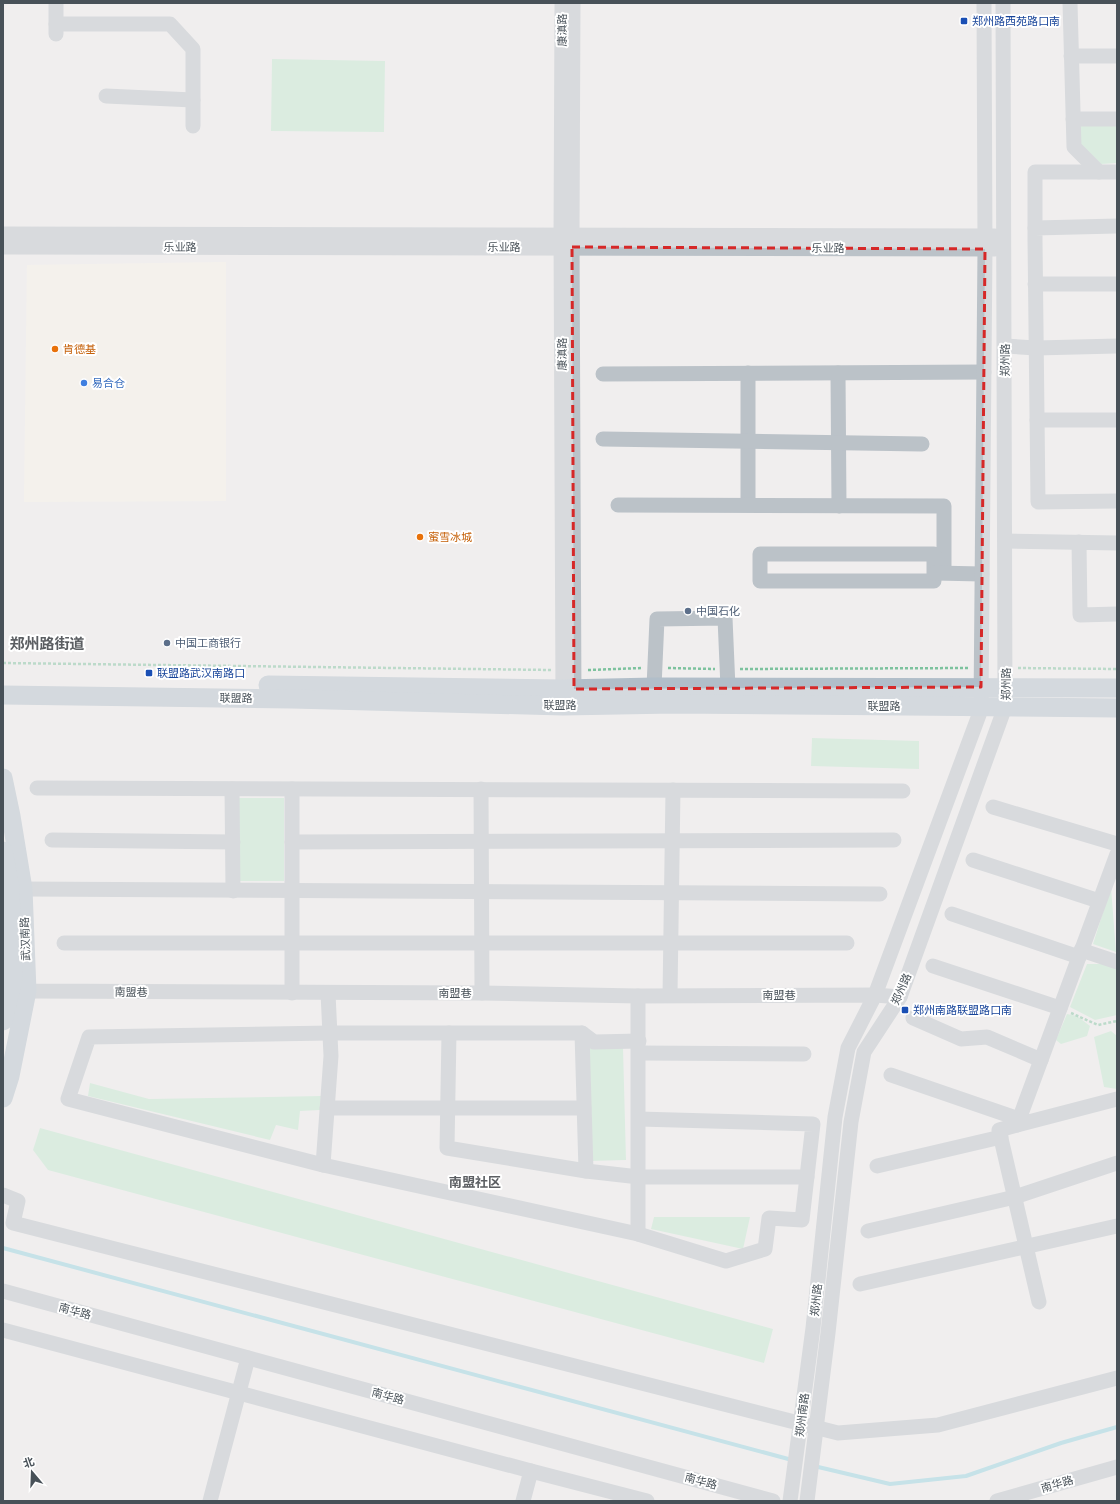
<svg xmlns="http://www.w3.org/2000/svg" width="1120" height="1504" viewBox="0 0 1120 1504" font-family="Commissioner,'Noto Sans SC',sans-serif">
	<style>
		.commercial { fill: #f9f4e8 }
		.green { fill: #c1e9cf }
		.lines { fill: none; stroke-linecap: round; stroke-linejoin: round }
		.stream { stroke: #93d3e0; stroke-width: 4 }
		.path { stroke: #7dc29e; stroke-width: 2.5; stroke-dasharray: 3 2; stroke-linecap: butt }
		.minor { stroke: #bbc2c8; stroke-width: 15 }
		.major { stroke: #b1bec9; stroke-width: 19 }
		.marked { fill: none; stroke: #d62828; stroke-width: 3; stroke-dasharray: 8 5; stroke-linejoin: round }
		.transit-dot { fill: #1a4fb4; stroke: #fff; stroke-width: 1.5 }
		.food-dot { fill: #e8710a; stroke: #fff; stroke-width: 1.5 }
		.shop-dot { fill: #3f7fe0; stroke: #fff; stroke-width: 1.5 }
		.service-dot { fill: #5c6f8a; stroke: #fff; stroke-width: 1.5 }
		.labels { text-anchor: middle; stroke-width: 4; stroke-linejoin: round; paint-order: stroke }
		.transit-label { font-size: 11px; fill: #164399; stroke: #fff; text-anchor: start }
		.street-label { font-size: 11px; fill: #485158; stroke: #fff }
		.food-label { font-size: 11px; fill: #c56008; stroke: #fff; text-anchor: start }
		.shop-label { font-size: 11px; fill: #366cbe; stroke: #fff; text-anchor: start }
		.service-label { font-size: 11px; fill: #4e5e75; stroke: #fff; text-anchor: start }
		.quarter-label { font-size: 13px; font-weight: bold; fill: #5b5e62; stroke: #fff }
		.district-label { font-size: 15px; font-weight: bold; fill: #5b5e62; stroke: #fff }
	</style>
	<rect width="100%" height="100%" fill="#f0eeee"/>
	<!-- commercial -->
	<polygon class="commercial" points="226,262 226,501 24,502 27,265"/>
	<!-- green -->
	<g class="green">
		<polygon points="272,59 385,61 384,132 271,131"/>
		<polygon points="1117,124 1117,163 1101,164 1081,145 1079,125"/>
		<polygon points="812,738 919,741 919,769 811,766"/>
		<rect x="236" y="798" width="48" height="83"/>
		<polygon points="1111,887 1116,952 1093,944"/>
		<polygon points="1087,964 1108,964 1117,968 1117,1015 1095,1020 1070,1007"/>
		<polygon points="1067,1014 1077,1016 1090,1026 1087,1036 1061,1044 1056,1040"/>
		<polygon points="1111,1031 1117,1036 1117,1089 1104,1087 1094,1037"/>
		<polygon points="623,1047 626,1160 589,1161 586,1048"/>
		<polygon points="90,1083 149,1099 321,1096 320,1110 300,1111 298,1130 276,1125 270,1140 88,1096"/>
		<polygon points="40,1128 773,1329 764,1363 48,1170 33,1150"/>
		<polygon points="654,1217 750,1217 743,1249 651,1229"/>
	</g>
	<g class="lines">
		<!-- stream -->
		<g class="stream">
			<polyline points="3,1248 792,1460"/>
			<polyline points="814,1466 890,1484 966,1476 1061,1443 1117,1427"/>
		</g>
		<!-- path -->
		<g class="path">
			<polyline points="3,663 551,670"/>
			<polyline points="668,668 715,669"/>
			<polyline points="1018,668 1117,669"/>
			<polyline points="740,669 969,668"/>
			<polyline points="588,670 643,668"/>
			<polyline points="1071,1013 1098,1025 1117,1021"/>
		</g>
		<!-- minor -->
		<g class="minor">
			<polyline points="562,3 561,236 563,700"/>
			<polyline points="573,3 572,236 574,699"/>
			<polyline points="1070,3 1074,147 1099,172"/>
			<polyline points="56,24 170,24 193,49 193,126"/>
			<polyline points="56,34 56,3"/>
			<polyline points="1071,56 1117,56"/>
			<polyline points="106,96 193,100"/>
			<polyline points="1073,119 1117,119"/>
			<polyline points="1117,226 1035,228 1035,240 1038,502 1117,501"/>
			<polyline points="1035,228 1035,172 1117,172"/>
			<polyline points="3,234 995,236"/>
			<polyline points="3,247 995,249"/>
			<polyline points="1035,284 1117,284"/>
			<polyline points="1005,346 1036,348 1117,346"/>
			<polyline points="748,373 748,505"/>
			<polyline points="838,373 839,506"/>
			<polyline points="603,374 984,372"/>
			<polyline points="1037,420 1117,420"/>
			<polyline points="603,439 922,444"/>
			<polyline points="618,505 944,506 944,570"/>
			<polyline points="1005,541 1117,543"/>
			<polyline points="1079,542 1080,615 1117,614"/>
			<rect x="760" y="554" width="174" height="27"/>
			<polyline points="935,573 982,574"/>
			<polyline points="654,687 657,619 725,618 728,688"/>
			<polyline points="37,788 903,791"/>
			<polyline points="232,789 233,891"/>
			<polyline points="292,789 292,993"/>
			<polyline points="481,789 482,993"/>
			<polyline points="993,807 1117,844"/>
			<polyline points="52,840 233,842"/>
			<polyline points="292,842 894,840"/>
			<polyline points="1117,854 1017,1125 1117,1099"/>
			<polyline points="973,860 1099,901"/>
			<polyline points="23,889 880,894"/>
			<polyline points="952,914 1079,957"/>
			<polyline points="64,943 847,943"/>
			<polyline points="1081,950 1117,962"/>
			<polyline points="933,966 1060,1008"/>
			<polyline points="17,988 27,991 482,993 638,996 875,995 900,997"/>
			<polyline points="670,995 673,790"/>
			<polyline points="913,1018 961,1039 987,1037 1041,1060"/>
			<polyline points="449,1033 447,1148 586,1171 639,1177 807,1177"/>
			<polyline points="582,1033 586,1171"/>
			<polyline points="639,1053 804,1054"/>
			<polyline points="891,1075 1019,1119"/>
			<polyline points="327,1108 584,1108"/>
			<polyline points="639,1119 813,1124 802,1220 769,1218 765,1249 726,1261 638,1234 323,1165 68,1099 89,1037 330,1033 582,1033 594,1042 639,1041"/>
			<polyline points="1017,1125 999,1130 1039,1302"/>
			<polyline points="323,1165 331,1056 328,993"/>
			<polyline points="877,1166 1001,1137"/>
			<polyline points="3,1195 18,1201 13,1223 838,1433 938,1425 1117,1378"/>
			<polyline points="868,1231 1015,1197 1117,1163"/>
			<polyline points="638,1234 638,996"/>
			<polyline points="860,1284 1117,1226"/>
			<polyline points="3,1291 773,1501"/>
			<polyline points="3,1330 531,1471 523,1501"/>
			<polyline points="531,1471 647,1501"/>
			<polyline points="210,1501 248,1358"/>
			<polyline points="790,1501 813,1328 835,1117 848,1048 875,995 979,715 981,707 985,249 984,3"/>
			<polyline points="807,1501 828,1333 851,1122 864,1052 900,997 1005,707 1003,3"/>
			<polyline points="997,1501 1117,1467"/>
		</g>
		<!-- major -->
		<g class="major">
			<polyline points="268,685 563,689 654,687 1117,688"/>
			<polyline points="3,695 292,699 563,706 674,704 1117,708"/>
			<polyline points="3,778 11,816 23,889 27,991 10,1076 3,1098"/>
			<polyline points="3,851 10,887 13,979 3,1021"/>
		</g>
	</g>
	<!-- marked area -->
	<path d="M0 0H1120V1504H0ZM572,247L985,249L981,687L574,689Z" fill="#f0eeee" fill-opacity=".55" fill-rule="evenodd"/>
	<path class="marked" d="M572,247L985,249L981,687L574,689Z"/>
	<!-- markers -->
	<g class="transit-dot">
		<rect x="960" y="17" width="8" height="8" rx="2"/>
		<rect x="145" y="669" width="8" height="8" rx="2"/>
		<rect x="901" y="1006" width="8" height="8" rx="2"/>
	</g>
	<g class="food-dot">
		<circle cx="55" cy="349" r="4"/>
		<circle cx="420" cy="537" r="4"/>
	</g>
	<circle class="shop-dot" cx="84" cy="383" r="4"/>
	<g class="service-dot">
		<circle cx="688" cy="611" r="4"/>
		<circle cx="167" cy="643" r="4"/>
	</g>
	<g class="labels">
		<!-- transit labels -->
		<g class="transit-label">
			<text x="972" y="25">郑州路西苑路口南</text>
			<text x="157" y="677">联盟路武汉南路口</text>
			<text x="913" y="1014">郑州南路联盟路口南</text>
		</g>
		<!-- street labels -->
		<g class="street-label">
			<text transform="translate(562 30) rotate(-90)" y="4">康滇路</text>
			<text x="180" y="251">乐业路</text>
			<text x="504" y="251">乐业路</text>
			<text x="828" y="252">乐业路</text>
			<text transform="translate(562 354) rotate(-90)" y="4">康滇路</text>
			<text transform="translate(1005 360) rotate(-90)" y="4">郑州路</text>
			<text transform="translate(1006 684) rotate(-90)" y="4">郑州路</text>
			<text transform="translate(236 698) rotate(1)" y="4">联盟路</text>
			<text x="560" y="709">联盟路</text>
			<text x="884" y="710">联盟路</text>
			<text transform="translate(25 939) rotate(-92)" y="4">武汉南路</text>
			<text transform="translate(901 989) rotate(-66)" y="4">郑州路</text>
			<text transform="translate(131 992) rotate(1)" y="4">南盟巷</text>
			<text x="455" y="997">南盟巷</text>
			<text x="779" y="999">南盟巷</text>
			<text transform="translate(816 1300) rotate(-84)" y="4">郑州路</text>
			<text transform="translate(75 1311) rotate(15)" y="4">南华路</text>
			<text transform="translate(388 1396) rotate(15)" y="4">南华路</text>
			<text transform="translate(802 1415) rotate(-83)" y="4">郑州南路</text>
			<text transform="translate(701 1481) rotate(15)" y="4">南华路</text>
			<text transform="translate(1057 1484) rotate(-16)" y="4">南华路</text>
		</g>
		<!-- food labels -->
		<g class="food-label">
			<text x="63" y="353">肯德基</text>
			<text x="428" y="541">蜜雪冰城</text>
		</g>
		<!-- shop labels -->
		<g class="shop-label">
			<text x="92" y="387">易合仓</text>
		</g>
		<!-- service labels -->
		<g class="service-label">
			<text x="696" y="615">中国石化</text>
			<text x="175" y="647">中国工商银行</text>
		</g>
		<!-- quarter labels -->
		<g class="quarter-label">
			<text x="475" y="1187">南盟社区</text>
		</g>
		<!-- district labels -->
		<g class="district-label">
			<text x="47" y="649">郑州路街道</text>
		</g>
	</g>
	<!-- border -->
	<rect width="1120" height="1504" fill="none" stroke="#485158" stroke-width="8"/>
	<!-- north arrow -->
	<g transform="translate(32 1472) rotate(341)" stroke="#ffffff" stroke-width="3" paint-order="stroke">
	<path d="M0-3L7 15L0 10L-7 15Z" fill="#485158"/>
	<text y="-6" font-size="11" font-weight="bold" text-anchor="middle" fill="#485158">北</text>
	</g>
</svg>
